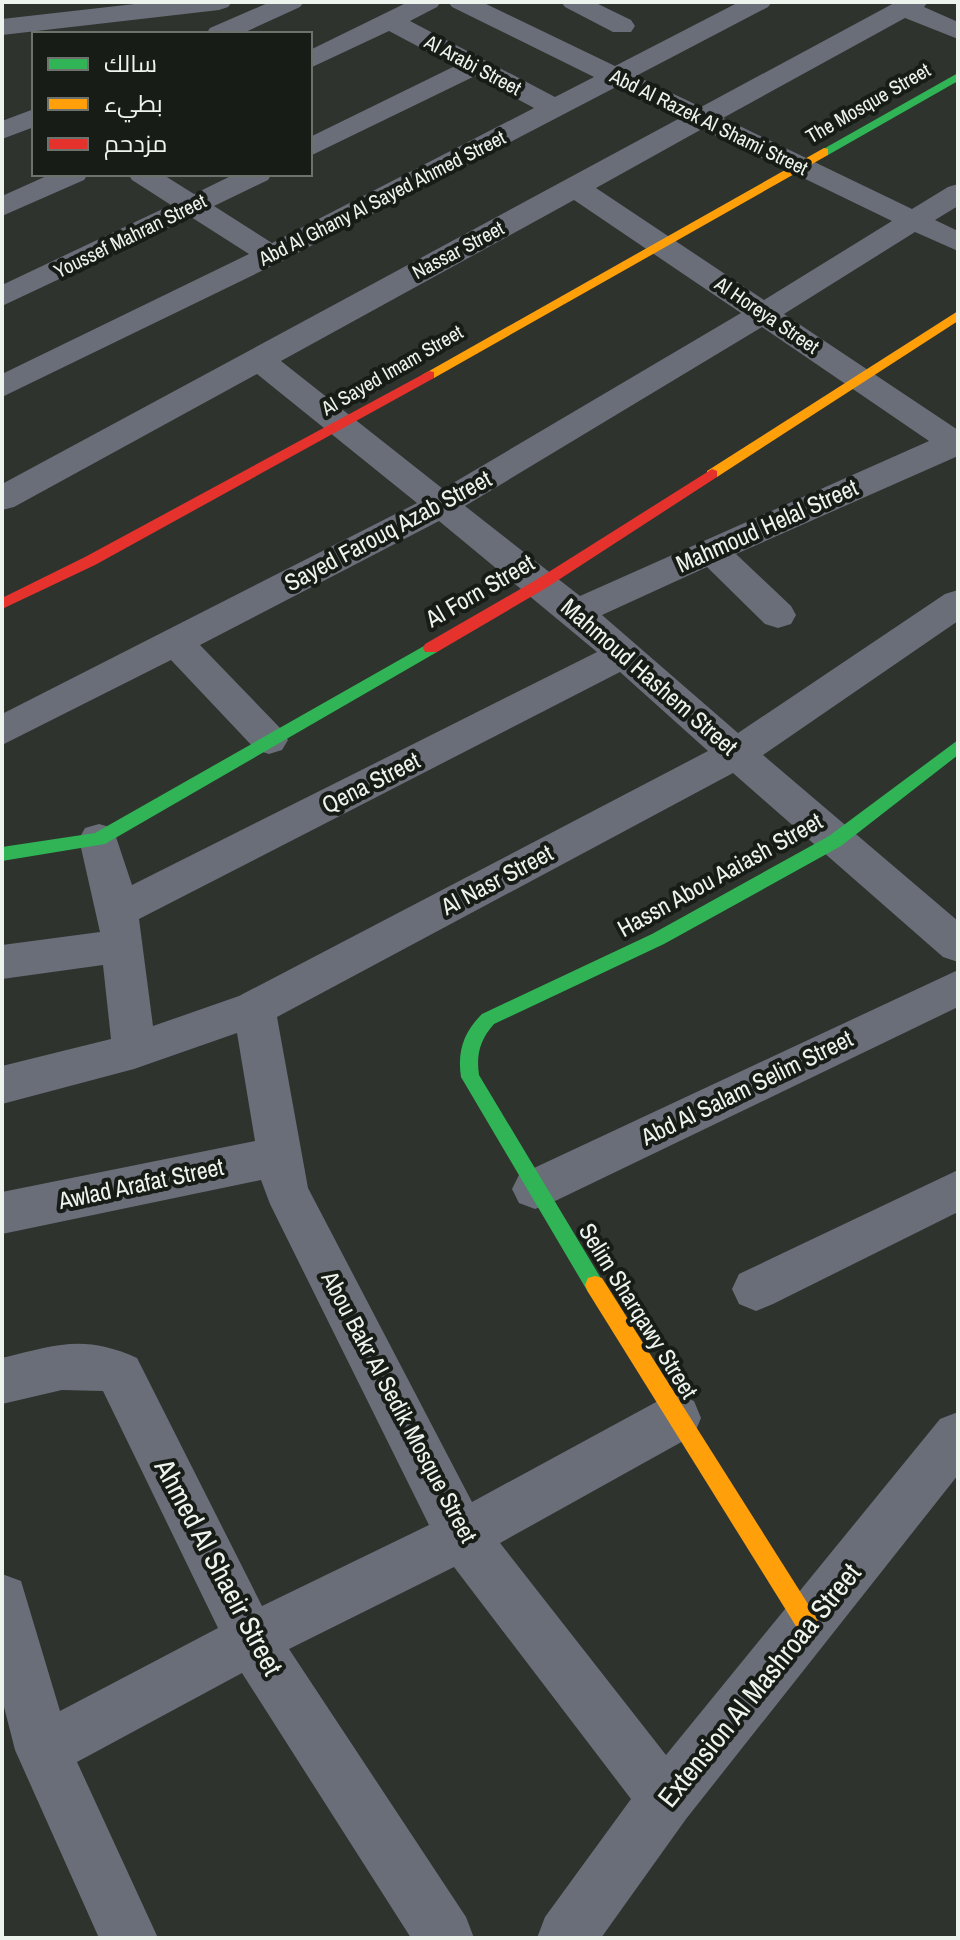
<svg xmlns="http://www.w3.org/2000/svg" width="960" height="1940" viewBox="0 0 960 1940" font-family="'Archivo Narrow',Cairo,sans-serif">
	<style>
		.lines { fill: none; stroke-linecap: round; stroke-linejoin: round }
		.street { fill: #6a6e79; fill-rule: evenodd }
		.fast { fill: #30b455; fill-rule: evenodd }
		.slow { fill: #ff9f0a; fill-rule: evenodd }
		.jam { fill: #e5322d; fill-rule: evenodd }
		.labels { text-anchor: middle; stroke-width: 8; stroke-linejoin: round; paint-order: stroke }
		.far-street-label { font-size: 20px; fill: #edf4ee; stroke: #171c17 }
		.street-label { font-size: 24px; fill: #edf4ee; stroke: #171c17 }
		.near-street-label { font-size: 28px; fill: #edf4ee; stroke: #171c17 }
	</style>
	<rect width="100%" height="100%" fill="#2e332e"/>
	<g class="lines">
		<!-- street -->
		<g class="street">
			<polygon points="152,2 232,2 228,7 219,10 2,35 2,19"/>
			<polygon points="270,2 304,2 300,7 241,34 206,34 210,28"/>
			<path d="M408,2H441L437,7L410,21L555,97L594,77L452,7L448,2H482L615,66L739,2H772L768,7L636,76L701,107L896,2H928L924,7L958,22V39L905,18L723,118L912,209L948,187L958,184V206L935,220L958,231V251L915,232L784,314L958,430V456L736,554L791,606L796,615L791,624L778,628L765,624L707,567L602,615L738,733L945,594L958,590V621L763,755L958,921V962L943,957L733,773L277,1017L308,1188L472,1502L658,1401L676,1394L694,1401L701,1418L694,1435L500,1543L666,1755L940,1419L958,1412V1475L686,1819L601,1938H537L545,1917L631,1799L454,1567L289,1649L466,1917L474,1938H411L242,1673L77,1762L158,1938H99L15,1750L2,1699V1574L21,1581L60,1711L218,1628L103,1391L62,1390L2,1404V1358C57,1345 83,1334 137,1358L262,1606L429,1525L270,1204L261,1180L2,1234V1192L255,1141L237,1033L134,1069L2,1104V1066L111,1039L103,965L2,979V945L100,932L79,839L85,828L99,824L113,828L132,885L597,652L439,521L200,645L282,730L288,740L282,750L269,754L256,750L171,660L2,745V714L417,503L257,374L14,507L2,510V484L680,118L616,87L282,261L2,397V374L249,254L191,217L2,306V285L171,205L132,180L128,174H162L194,194L235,174H272L268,180L214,206L272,243L534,108L475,76L310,156V137L455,66L389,31L310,68V50ZM702,129L892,221L764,300L596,188ZM574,200L741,313L443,489L281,361ZM762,327L929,441L580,596L465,506ZM620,672L708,751L239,996L153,1026L139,919Z"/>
			<polygon points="561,2 594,2 631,20 635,26 631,32 613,32 565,7"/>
			<polygon points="34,109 34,127 2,139 2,121"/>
			<polygon points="51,174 88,174 84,180 2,216 2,196"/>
			<polygon points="958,970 958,1007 551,1203 535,1209 519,1203 512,1189 519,1175"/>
			<polygon points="958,1170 958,1212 773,1304 756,1311 739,1304 732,1289 739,1274"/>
		</g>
		<!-- fast -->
		<g class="fast">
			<polygon points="958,73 958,81 828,155 818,152"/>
			<polygon points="431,642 437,644 439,648 437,652 105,844 2,861 2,847 95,833"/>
			<path d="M958,740V755L841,846L664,944L494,1024C480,1040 476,1054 479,1075L605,1285L602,1292L595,1294L588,1292L461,1077C457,1051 464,1032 482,1014L652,934L829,836Z"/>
		</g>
		<!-- slow -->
		<g class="slow">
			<polygon points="824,148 828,149 828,155 434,378 429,379 422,375"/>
			<polygon points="958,311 958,321 717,477 707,477 707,471"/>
			<polygon points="595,1276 602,1278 815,1615 818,1623 815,1631 807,1634 799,1631 588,1292 585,1285 588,1278"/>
		</g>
		<!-- jam -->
		<g class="jam">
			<polygon points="429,371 434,372 434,378 95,565 2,609 2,598 85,557"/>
			<polygon points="712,469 717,471 717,477 546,588 437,652 425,652 423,648 425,644 536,580"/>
		</g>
	</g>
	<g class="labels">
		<!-- far-street labels -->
		<g class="far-street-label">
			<text transform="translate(473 65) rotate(28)" y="7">Al Arabi Street</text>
			<text transform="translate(868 103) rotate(-30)" y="7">The Mosque Street</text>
			<text transform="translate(709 122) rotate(26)" y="7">Abd Al Razek Al Shami Street</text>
			<text transform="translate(382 198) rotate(-27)" y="7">Abd Al Ghany Al Sayed Ahmed Street</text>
			<text transform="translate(130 236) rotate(-26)" y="7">Youssef Mahran Street</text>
			<text transform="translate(458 250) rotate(-28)" y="7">Nassar Street</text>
			<text transform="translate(767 315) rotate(34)" y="7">Al Horeya Street</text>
			<text transform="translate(392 370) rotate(-30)" y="7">Al Sayed Imam Street</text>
		</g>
		<!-- street labels -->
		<g class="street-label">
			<text transform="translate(767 526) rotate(-24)" y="8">Mahmoud Helal Street</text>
			<text transform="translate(388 531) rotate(-28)" y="8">Sayed Farouq Azab Street</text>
			<text transform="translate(480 591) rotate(-30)" y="8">Al Forn Street</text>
			<text transform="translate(649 677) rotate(41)" y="8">Mahmoud Hashem Street</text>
			<text transform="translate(371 783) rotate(-27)" y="8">Qena Street</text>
			<text transform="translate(720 875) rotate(-29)" y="8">Hassn Abou Aaiash Street</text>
			<text transform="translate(497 880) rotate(-28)" y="8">Al Nasr Street</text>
			<text transform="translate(747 1088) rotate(-26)" y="8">Abd Al Salam Selim Street</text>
			<text transform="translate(141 1184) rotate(-12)" y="8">Awlad Arafat Street</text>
			<text transform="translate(638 1311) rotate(58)" y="8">Selim Sharqawy Street</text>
			<text transform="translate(399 1407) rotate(62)" y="8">Abou Bakr Al Sedik Mosque Street</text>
		</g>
		<!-- near-street labels -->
		<g class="near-street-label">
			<text transform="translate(219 1567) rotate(62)" y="10">Ahmed Al Shaeir Street</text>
			<text transform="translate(759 1685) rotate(-51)" y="10">Extension Al Mashroaa Street</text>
		</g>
	</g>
	<!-- border -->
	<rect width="960" height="1940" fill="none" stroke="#edf4ee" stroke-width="8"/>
	<!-- legend -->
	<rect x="32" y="32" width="280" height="144" fill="#171c17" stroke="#6d726d" stroke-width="2"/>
	<rect x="48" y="58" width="40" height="12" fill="#30b455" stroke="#6d726d" stroke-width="2"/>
	<text x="104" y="72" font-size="24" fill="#edf4ee">سالك</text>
	<rect x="48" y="98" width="40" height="12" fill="#ff9f0a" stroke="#6d726d" stroke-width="2"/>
	<text x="104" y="112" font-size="24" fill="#edf4ee">بطيء</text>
	<rect x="48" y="138" width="40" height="12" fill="#e5322d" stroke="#6d726d" stroke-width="2"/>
	<text x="104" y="152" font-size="24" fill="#edf4ee">مزدحم</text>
</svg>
